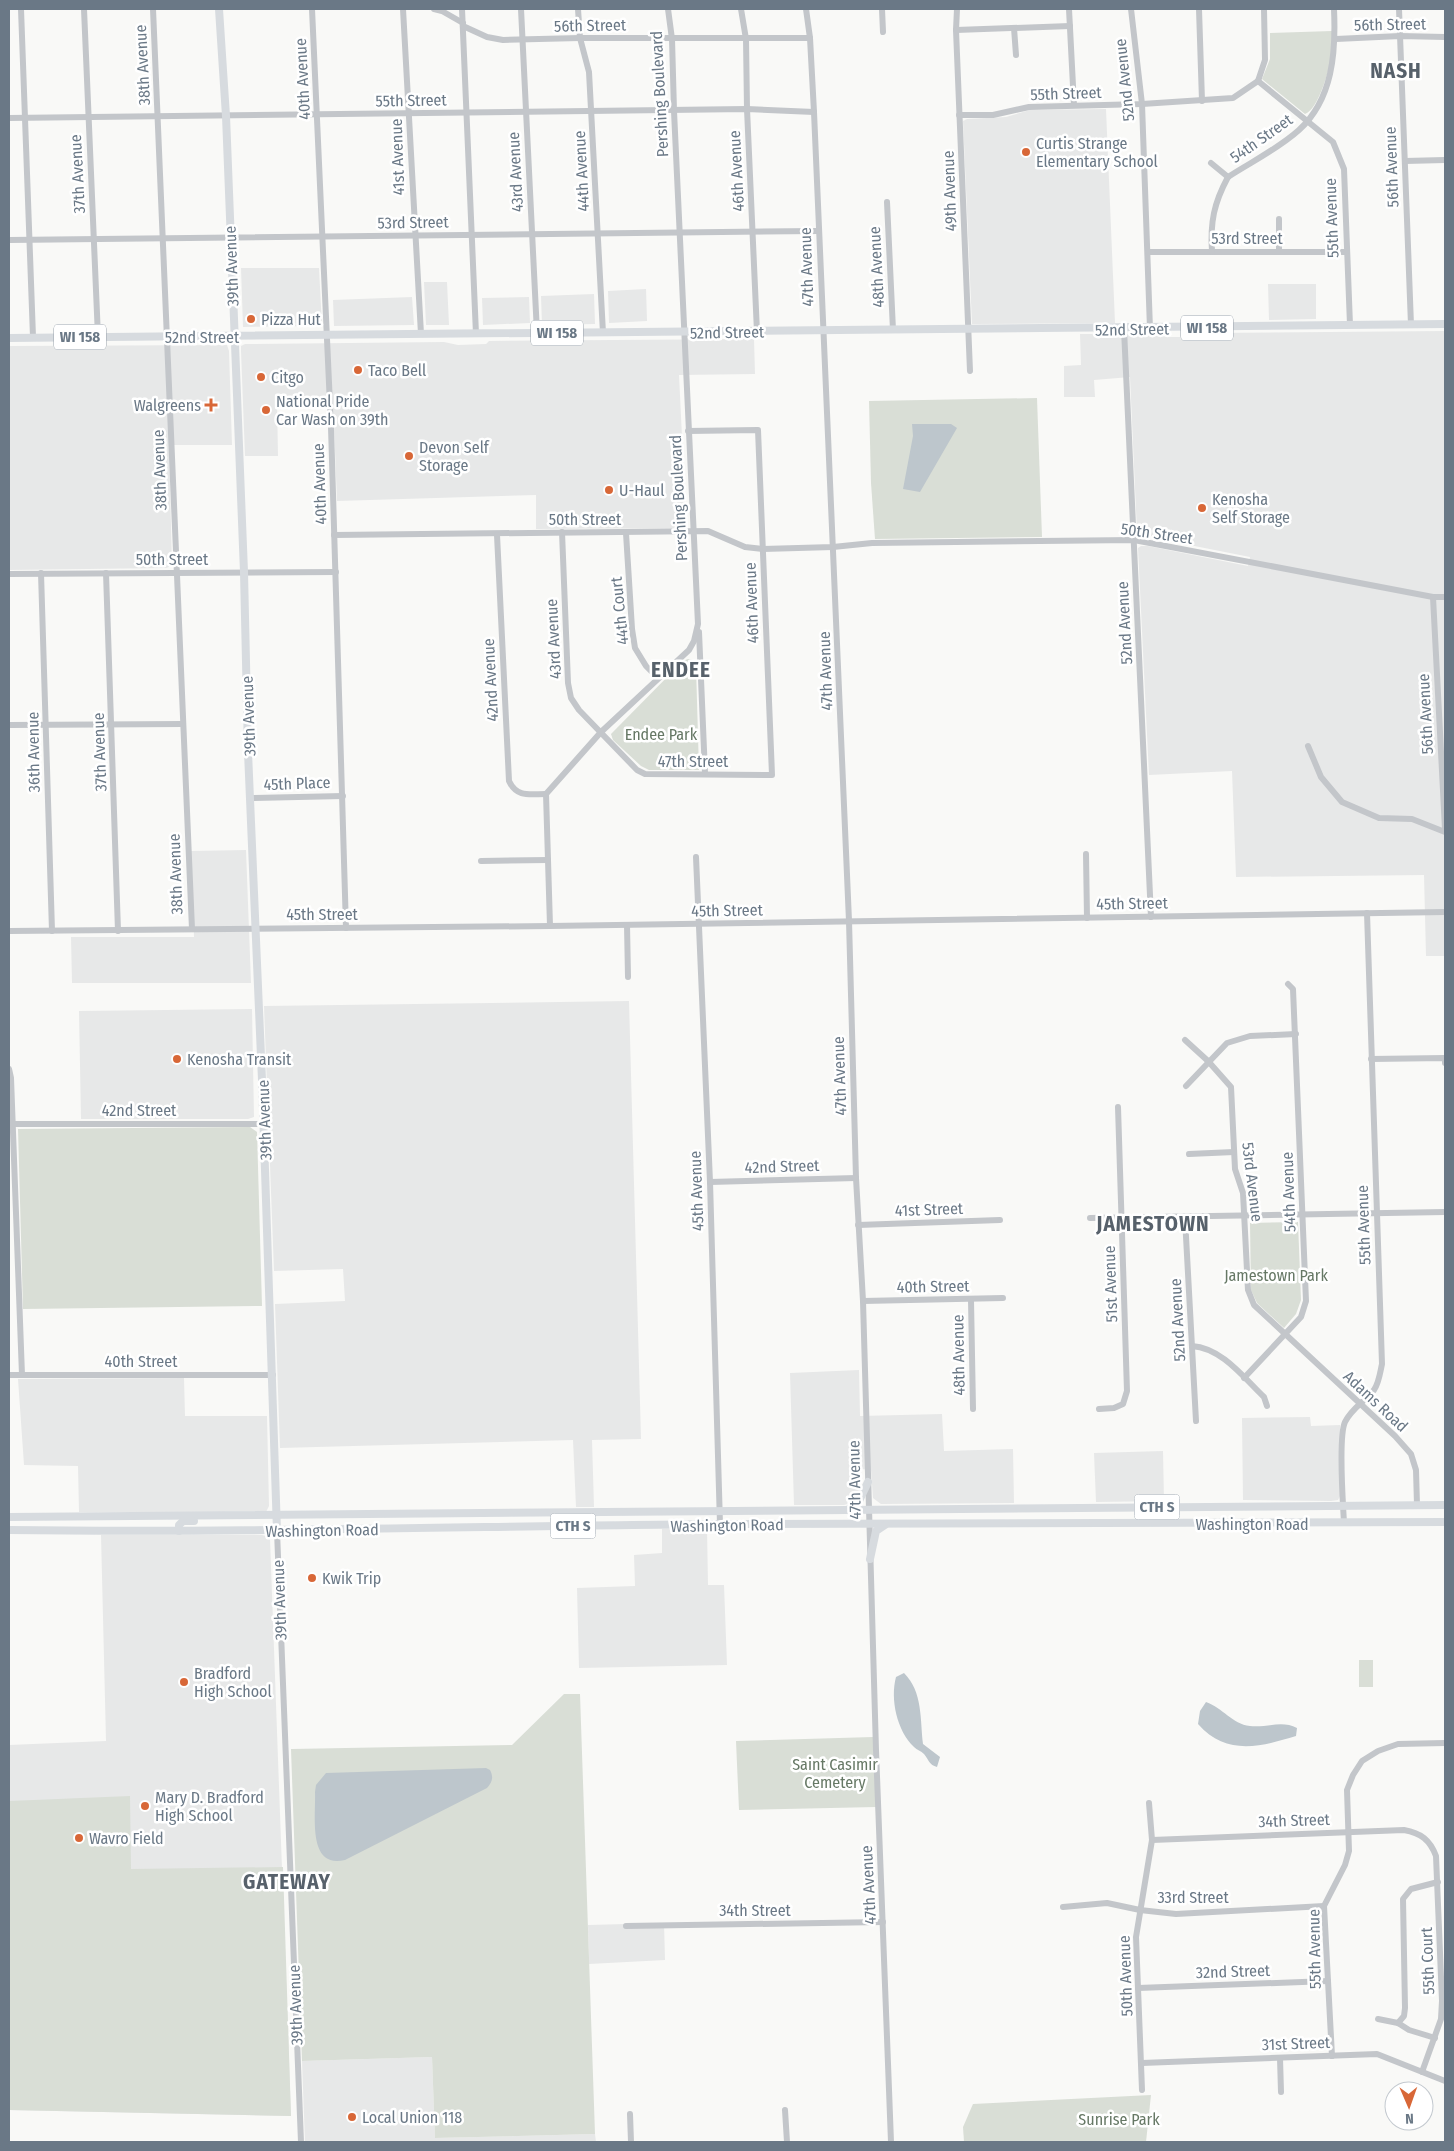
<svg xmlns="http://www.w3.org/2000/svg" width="1454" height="2151" viewBox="0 0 1454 2151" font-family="'Fira Sans Condensed',sans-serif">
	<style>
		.built { fill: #e7e8e8 }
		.green { fill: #d9ded6 }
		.water { fill: #bdc6cc }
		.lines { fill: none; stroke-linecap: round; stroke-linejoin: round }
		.minor { stroke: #c3c6ca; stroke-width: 6 }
		.major { stroke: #d7dbdf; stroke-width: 8 }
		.poi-dot { fill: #d86737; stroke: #fff; stroke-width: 2 }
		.labels { text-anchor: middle; stroke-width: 5; stroke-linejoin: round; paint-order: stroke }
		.shield { fill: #fff; stroke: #97a0aa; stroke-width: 1 }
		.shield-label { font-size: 15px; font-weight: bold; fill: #6a7886 }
		.street-label { font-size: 16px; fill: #6a7886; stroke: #fff }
		.poi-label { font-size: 16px; fill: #6a7886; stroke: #fff; text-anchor: start }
		.park-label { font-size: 16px; fill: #667865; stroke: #fff }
		.district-label { font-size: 21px; font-weight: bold; letter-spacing: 1px; fill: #57616b; stroke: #fff }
	</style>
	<rect width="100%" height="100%" fill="#f9f9f7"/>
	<!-- built -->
	<g class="built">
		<polygon points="1106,109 1115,323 972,324 963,121 967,119 1006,117 1030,110"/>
		<polygon points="241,268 319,268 322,326 243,327"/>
		<polygon points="424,282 447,282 449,325 426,325"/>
		<polygon points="1268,284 1316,284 1316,319 1269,320"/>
		<polygon points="646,289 647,321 609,323 608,291"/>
		<polygon points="594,294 595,324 542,325 541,296"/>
		<polygon points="412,297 414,325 334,326 333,300"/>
		<polygon points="529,297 530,323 483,325 482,298"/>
		<polygon points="1445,331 1445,980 1444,956 1426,956 1424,875 1236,877 1232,771 1149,775 1138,548 1141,546 1148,546 1248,566 1250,557 1139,535 1137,532 1130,377 1094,380 1095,397 1064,397 1064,366 1081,365 1080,334 1134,334 1171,337 1202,337 1209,333"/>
		<polygon points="754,339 755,374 679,375 686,519 685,526 681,528 536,529 536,495 337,501 333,400 277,402 278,456 245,456 241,351 241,346 245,344 444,342 458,345 486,344 489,341"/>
		<polygon points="227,345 229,351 232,445 169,445 172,566 166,568 9,570 9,346"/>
		<polygon points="246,850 251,983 72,983 71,937 194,937 191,851"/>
		<polygon points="629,1001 641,1439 592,1440 594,1507 576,1507 573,1440 280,1448 275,1304 345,1301 343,1269 274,1271 264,1006"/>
		<polygon points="252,1009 254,1117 248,1119 81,1119 79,1011"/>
		<polygon points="859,1370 860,1416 942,1414 944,1451 1013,1449 1014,1503 881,1504 873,1498 871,1470 861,1469 860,1491 858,1501 844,1505 794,1505 790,1373"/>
		<polygon points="184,1378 185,1416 267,1416 269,1506 266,1512 79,1512 78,1466 24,1465 18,1379"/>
		<polygon points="1310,1417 1311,1426 1340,1425 1340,1496 1338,1500 1331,1501 1243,1500 1242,1418"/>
		<polygon points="1163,1451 1164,1501 1096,1502 1094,1453"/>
		<polygon points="707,1528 708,1585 724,1585 727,1665 579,1668 577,1588 635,1586 634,1555 662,1553 662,1529"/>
		<polygon points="101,1535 262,1535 269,1537 270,1539 291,2116 9,2110 9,1745 106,1741"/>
		<polygon points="664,1923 665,1960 589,1964 588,1925"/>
		<polygon points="432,2057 435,2138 595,2134 596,2142 305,2142 302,2061"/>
	</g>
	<!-- green -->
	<g class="green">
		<path d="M1332,31C1332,38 1333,47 1332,54C1330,68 1318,110 1305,114L1262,79L1270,59V33Z"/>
		<polygon points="1037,398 1042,537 875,539 871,483 869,401"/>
		<polygon points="688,659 693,660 696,667 699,770 649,770 641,766 613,740 611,734 683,661"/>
		<polygon points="250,1127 257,1132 262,1306 23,1309 18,1129"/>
		<polygon points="1298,1222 1301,1300 1296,1314 1284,1328 1257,1303 1251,1290 1250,1223"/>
		<rect x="1359" y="1660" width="14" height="27"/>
		<polygon points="564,1694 580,1694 595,2134 435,2138 432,2057 302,2061 291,1749 512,1745"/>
		<polygon points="873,1737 876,1807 739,1810 736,1741"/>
		<polygon points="130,1796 131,1869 283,1867 291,2116 9,2110 9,1801"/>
		<polygon points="1151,2095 1146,2142 964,2142 963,2127 973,2104"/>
	</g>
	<!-- water -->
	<g class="water">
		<polygon points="912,424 951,424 957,428 920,492 903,489 913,436"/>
		<path d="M904,1673C923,1692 920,1719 923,1744L940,1757L937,1767C929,1765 929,1760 924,1754C921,1751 917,1750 914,1747C897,1731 890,1699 896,1677Z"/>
		<path d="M1206,1702C1223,1708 1232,1724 1250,1726C1266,1728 1282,1720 1297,1728L1296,1736C1260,1747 1226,1756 1198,1724L1200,1711Z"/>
		<path d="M486,1768L490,1770C494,1778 492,1782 487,1788L345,1860C307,1869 316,1816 315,1792L316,1785L326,1773Z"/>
	</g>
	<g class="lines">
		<!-- minor -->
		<g class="minor">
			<polyline points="21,9 33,337"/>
			<polyline points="84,9 98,337"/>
			<polyline points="153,9 192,929"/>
			<polyline points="312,9 331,427 346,928"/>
			<polyline points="403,9 421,334"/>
			<polyline points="434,9 442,11 463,23"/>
			<polyline points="462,9 476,334"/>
			<polyline points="521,9 537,333"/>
			<polyline points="578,9 580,38 589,72 603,333"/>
			<polyline points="741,9 746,39 747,109 757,332"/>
			<polyline points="806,9 810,38 814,112 849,921 856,1178 863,1301 876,1750 891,2142"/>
			<polyline points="882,9 883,32"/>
			<polyline points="957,9 956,30 970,371"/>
			<polyline points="1069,9 1074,105"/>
			<polyline points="1131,9 1142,104 1150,329"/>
			<polyline points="1199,9 1202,101"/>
			<polyline points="1399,9 1411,325"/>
			<polyline points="463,26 487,37 503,40 580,38 810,38"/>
			<polyline points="1014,28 1016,55"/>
			<polyline points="956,30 1070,26"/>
			<polyline points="1336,39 1400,36 1445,37"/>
			<polyline points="1258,81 1333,142 1344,169 1350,325"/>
			<polyline points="1258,81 1265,60 1264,9"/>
			<polyline points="959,115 993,115 1029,107 1142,104 1233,98 1258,81"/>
			<polyline points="9,118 747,109 814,112"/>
			<polyline points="1405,161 1445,160"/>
			<polyline points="1211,163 1228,177"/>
			<path d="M1228,177C1251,162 1278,149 1299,130C1333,99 1336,52 1334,9"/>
			<polyline points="887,202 893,330"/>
			<polyline points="1279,219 1279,252"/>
			<polyline points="9,240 818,231"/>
			<polyline points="1148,252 1346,252"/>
			<path d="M1212,252C1210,222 1214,203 1228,177"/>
			<polyline points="1124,329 1151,917"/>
			<polyline points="562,532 568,683 571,698 579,710 637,770 645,774 772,775 758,430 688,431"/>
			<polyline points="626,533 632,629 635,648 646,666 658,678"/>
			<polyline points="334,535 708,531 745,547 763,549 833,547 872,543 1134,540 1433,597 1445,597"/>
			<path d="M497,535L509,781C517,798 530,794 546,794"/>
			<polyline points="41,573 52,931"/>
			<polyline points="106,573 118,931"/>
			<polyline points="9,574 336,572"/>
			<polyline points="1433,597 1445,829"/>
			<polyline points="699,632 705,773"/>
			<polyline points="9,725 183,724"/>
			<polyline points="1308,746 1321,777 1342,802 1379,818 1412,819 1445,832"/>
			<polyline points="251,798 343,796"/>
			<polyline points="1086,854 1087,918"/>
			<polyline points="696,857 710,1182 720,1524"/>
			<polyline points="481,861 548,860"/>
			<polyline points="627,925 628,977"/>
			<polyline points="550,926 546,794 601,732 689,650 694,641 698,624 674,111 672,39 668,9"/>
			<polyline points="9,931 550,926 1445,912"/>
			<polyline points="1185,1040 1208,1061 1231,1087 1235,1169 1243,1193 1248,1290 1254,1305 1395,1436 1411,1454 1416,1470 1417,1505"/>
			<polyline points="1371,1059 1445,1058 1445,1063"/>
			<polyline points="9,1069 11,1078 22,1375"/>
			<polyline points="1186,1086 1227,1043 1250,1036 1296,1034"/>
			<polyline points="13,1124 264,1124"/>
			<polyline points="1189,1154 1234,1152"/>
			<polyline points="710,1182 856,1178"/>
			<polyline points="1090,1218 1445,1212"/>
			<polyline points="1185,1218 1196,1421"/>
			<polyline points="858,1225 1000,1220"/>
			<polyline points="971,1300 973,1409"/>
			<polyline points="863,1301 1003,1298"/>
			<path d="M1192,1346C1222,1348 1244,1378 1264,1397L1267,1406"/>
			<polyline points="9,1375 273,1375"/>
			<polyline points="1244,1378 1301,1317 1306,1301 1293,989 1288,984"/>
			<polyline points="1099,1409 1114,1408 1123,1404 1127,1391 1118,1107"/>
			<path d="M1344,1523C1343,1503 1338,1437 1345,1422C1351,1409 1365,1401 1374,1390C1379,1383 1380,1373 1382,1364L1367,913"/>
			<polyline points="277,1531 301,2142"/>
			<path d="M1152,1840L1404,1830C1421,1833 1430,1840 1436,1856L1442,2001L1441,2019L1422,2072"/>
			<polyline points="1063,1907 1107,1903 1140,1910 1176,1914 1324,1906"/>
			<polyline points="626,1926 883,1922"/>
			<polyline points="1138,1988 1328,1981"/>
			<polyline points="1378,2019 1398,2023 1409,2030 1435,2038"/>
			<polyline points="1398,2023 1404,2016 1405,2008 1403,1899 1411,1889 1438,1882"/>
			<polyline points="1332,2056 1324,1906 1345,1865 1349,1851 1347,1790 1353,1775 1362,1761 1378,1751 1398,1744 1445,1743"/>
			<polyline points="1280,2058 1281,2092"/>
			<polyline points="1142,2063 1377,2054 1445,2081"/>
			<polyline points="1142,2090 1136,1937 1152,1840 1149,1803"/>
			<polyline points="785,2110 787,2142"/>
			<polyline points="630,2114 631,2142"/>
		</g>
		<!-- major -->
		<g class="major">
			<polyline points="219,9 226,116 244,572 248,752 262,1080 277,1531"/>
			<polyline points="9,338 1445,324"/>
			<polyline points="850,1508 858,1503 868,1482"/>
			<polyline points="9,1517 1445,1505"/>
			<path d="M9,1530C247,1533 485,1526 723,1524C964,1522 1205,1524 1445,1522"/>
			<polyline points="179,1531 179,1525 183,1521 194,1521"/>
			<polyline points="870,1559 876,1531 885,1525"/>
		</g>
	</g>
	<!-- markers -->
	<g class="poi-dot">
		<circle cx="1026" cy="152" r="5"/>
		<circle cx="251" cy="319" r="5"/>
		<circle cx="358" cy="370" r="5"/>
		<circle cx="261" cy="377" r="5"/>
		<path d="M208.5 397.5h5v5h5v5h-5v5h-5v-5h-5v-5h5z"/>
		<circle cx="266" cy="410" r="5"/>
		<circle cx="409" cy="456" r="5"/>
		<circle cx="609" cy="490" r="5"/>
		<circle cx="1202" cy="508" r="5"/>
		<circle cx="177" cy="1059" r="5"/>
		<circle cx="312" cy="1578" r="5"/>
		<circle cx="184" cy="1682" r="5"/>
		<circle cx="145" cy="1806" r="5"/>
		<circle cx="79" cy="1838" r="5"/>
		<circle cx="352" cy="2117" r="5"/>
	</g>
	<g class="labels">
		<!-- shield labels -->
		<g class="shield">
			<rect x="1181" y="315.5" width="52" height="25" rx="4"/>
			<rect x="531" y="320.5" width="52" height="25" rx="4"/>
			<rect x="54" y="324.5" width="52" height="25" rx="4"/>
			<rect x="1134.5" y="1494.5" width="45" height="25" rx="4"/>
			<rect x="550.5" y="1513.5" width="45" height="25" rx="4"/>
		</g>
		<g class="shield-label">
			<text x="1207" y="333">WI 158</text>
			<text x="557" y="338">WI 158</text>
			<text x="80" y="342">WI 158</text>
			<text x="1157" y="1512">CTH S</text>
			<text x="573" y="1531">CTH S</text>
		</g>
		<!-- street labels -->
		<g class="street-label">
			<text transform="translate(1390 24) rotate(-1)" y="6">56th Street</text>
			<text transform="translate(590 25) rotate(-1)" y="6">56th Street</text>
			<text transform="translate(142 65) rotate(-93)" y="6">38th Avenue</text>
			<text transform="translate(302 79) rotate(-93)" y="6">40th Avenue</text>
			<text transform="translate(1124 80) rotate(-96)" y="6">52nd Avenue</text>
			<text transform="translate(1066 93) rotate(-2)" y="6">55th Street</text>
			<text transform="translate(659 94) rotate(-93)" y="6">Pershing Boulevard</text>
			<text transform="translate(411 100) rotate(-1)" y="6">55th Street</text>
			<text transform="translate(1261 138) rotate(-35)" y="6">54th Street</text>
			<text transform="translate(397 157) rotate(-92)" y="6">41st Avenue</text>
			<text transform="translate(1391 167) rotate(-92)" y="6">56th Avenue</text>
			<text transform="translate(581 171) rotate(-93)" y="6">44th Avenue</text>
			<text transform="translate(736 171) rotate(-93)" y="6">46th Avenue</text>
			<text transform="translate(515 172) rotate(-93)" y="6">43rd Avenue</text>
			<text transform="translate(77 174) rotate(-93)" y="6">37th Avenue</text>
			<text transform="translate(949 191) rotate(-92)" y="6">49th Avenue</text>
			<text transform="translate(1331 218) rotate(-92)" y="6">55th Avenue</text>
			<text transform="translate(413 222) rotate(-1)" y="6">53rd Street</text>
			<text x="1247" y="244">53rd Street</text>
			<text transform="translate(231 266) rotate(-92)" y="6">39th Avenue</text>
			<text transform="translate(806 267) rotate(-92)" y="6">47th Avenue</text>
			<text transform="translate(876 267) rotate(-93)" y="6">48th Avenue</text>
			<text transform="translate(1132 329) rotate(-1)" y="6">52nd Street</text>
			<text transform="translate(727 332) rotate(-1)" y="6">52nd Street</text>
			<text x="202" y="343">52nd Street</text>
			<text transform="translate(159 470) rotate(-92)" y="6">38th Avenue</text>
			<text transform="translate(319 484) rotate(-92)" y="6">40th Avenue</text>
			<text transform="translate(678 498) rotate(-93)" y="6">Pershing Boulevard</text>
			<text x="585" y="525">50th Street</text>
			<text transform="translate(1157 533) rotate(8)" y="6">50th Street</text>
			<text x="172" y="565">50th Street</text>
			<text transform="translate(751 603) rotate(-92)" y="6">46th Avenue</text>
			<text transform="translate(619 611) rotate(-96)" y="6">44th Court</text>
			<text transform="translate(1124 623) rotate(-93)" y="6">52nd Avenue</text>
			<text transform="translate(553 639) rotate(-93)" y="6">43rd Avenue</text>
			<text transform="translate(825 671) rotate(-92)" y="6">47th Avenue</text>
			<text transform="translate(490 680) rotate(-93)" y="6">42nd Avenue</text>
			<text transform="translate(1425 714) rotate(-93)" y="6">56th Avenue</text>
			<text transform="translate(248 716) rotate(-92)" y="6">39th Avenue</text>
			<text transform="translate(33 752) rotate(-91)" y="6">36th Avenue</text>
			<text transform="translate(99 752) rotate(-92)" y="6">37th Avenue</text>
			<text x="693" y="767">47th Street</text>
			<text transform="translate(297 783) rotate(-2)" y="6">45th Place</text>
			<text transform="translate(175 874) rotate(-92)" y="6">38th Avenue</text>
			<text transform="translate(1132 903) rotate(-1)" y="6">45th Street</text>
			<text transform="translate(727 910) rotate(-1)" y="6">45th Street</text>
			<text x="322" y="920">45th Street</text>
			<text transform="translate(839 1076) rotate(-92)" y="6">47th Avenue</text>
			<text x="139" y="1116">42nd Street</text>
			<text transform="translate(264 1120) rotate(-92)" y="6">39th Avenue</text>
			<text transform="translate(782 1166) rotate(-2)" y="6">42nd Street</text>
			<text transform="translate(1253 1182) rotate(83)" y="6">53rd Avenue</text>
			<text transform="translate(696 1191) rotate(-92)" y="6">45th Avenue</text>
			<text transform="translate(1288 1192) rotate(-92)" y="6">54th Avenue</text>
			<text transform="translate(929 1209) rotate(-2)" y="6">41st Street</text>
			<text transform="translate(1363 1225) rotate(-92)" y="6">55th Avenue</text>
			<text transform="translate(1110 1284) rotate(-92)" y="6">51st Avenue</text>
			<text transform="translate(933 1286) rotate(-1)" y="6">40th Street</text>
			<text transform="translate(1177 1320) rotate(-93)" y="6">52nd Avenue</text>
			<text transform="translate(958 1355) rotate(-91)" y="6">48th Avenue</text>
			<text x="141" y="1367">40th Street</text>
			<text transform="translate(1376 1401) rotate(43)" y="6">Adams Road</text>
			<text transform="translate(854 1480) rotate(-91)" y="6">47th Avenue</text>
			<text x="1252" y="1530">Washington Road</text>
			<text transform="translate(727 1525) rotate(-1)" y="6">Washington Road</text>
			<text transform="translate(322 1530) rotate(-1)" y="6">Washington Road</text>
			<text transform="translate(279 1600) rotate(-92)" y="6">39th Avenue</text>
			<text transform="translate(1294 1820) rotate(-2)" y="6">34th Street</text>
			<text transform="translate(868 1885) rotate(-93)" y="6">47th Avenue</text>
			<text x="1193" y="1903">33rd Street</text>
			<text x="755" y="1916">34th Street</text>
			<text transform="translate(1314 1949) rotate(-91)" y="6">55th Avenue</text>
			<text transform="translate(1427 1961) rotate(-92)" y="6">55th Court</text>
			<text transform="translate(1233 1971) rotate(-2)" y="6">32nd Street</text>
			<text transform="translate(1125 1976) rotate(-92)" y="6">50th Avenue</text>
			<text transform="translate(295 2005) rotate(-92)" y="6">39th Avenue</text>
			<text transform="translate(1296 2043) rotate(-2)" y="6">31st Street</text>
		</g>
		<!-- poi labels -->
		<g class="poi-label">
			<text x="1036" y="149">Curtis Strange<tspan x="1036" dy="18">Elementary School</tspan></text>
			<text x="261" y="325">Pizza Hut</text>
			<text x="368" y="376">Taco Bell</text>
			<text x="271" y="383">Citgo</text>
			<text x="276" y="407">National Pride<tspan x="276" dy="18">Car Wash on 39th</tspan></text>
			<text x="201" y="411" text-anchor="end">Walgreens</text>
			<text x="419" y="453">Devon Self<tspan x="419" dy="18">Storage</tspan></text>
			<text x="619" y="496">U-Haul</text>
			<text x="1212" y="505">Kenosha<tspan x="1212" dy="18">Self Storage</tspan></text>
			<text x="187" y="1065">Kenosha Transit</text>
			<text x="322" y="1584">Kwik Trip</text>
			<text x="194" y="1679">Bradford<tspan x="194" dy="18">High School</tspan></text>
			<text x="155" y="1803">Mary D. Bradford<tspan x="155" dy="18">High School</tspan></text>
			<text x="89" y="1844">Wavro Field</text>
			<text x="362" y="2123">Local Union 118</text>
		</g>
		<!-- park labels -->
		<g class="park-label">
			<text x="661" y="740">Endee Park</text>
			<text x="1276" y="1281">Jamestown Park</text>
			<text x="835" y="1770">Saint Casimir<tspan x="835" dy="18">Cemetery</tspan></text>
			<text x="1119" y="2125">Sunrise Park</text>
		</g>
		<!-- district labels -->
		<g class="district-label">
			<text x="1396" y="78">NASH</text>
			<text x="681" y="677">ENDEE</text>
			<text x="1153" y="1231">JAMESTOWN</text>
			<text x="287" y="1889">GATEWAY</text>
		</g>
	</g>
	<!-- border -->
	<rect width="1454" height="2151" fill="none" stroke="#6a7886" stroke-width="20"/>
	<!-- north arrow -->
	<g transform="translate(1409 2106) rotate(178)"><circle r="24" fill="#ffffff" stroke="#c3c9cf"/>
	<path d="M0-4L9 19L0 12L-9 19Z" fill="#d86737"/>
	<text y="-8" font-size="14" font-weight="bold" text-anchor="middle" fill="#6a7886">N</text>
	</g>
</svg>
